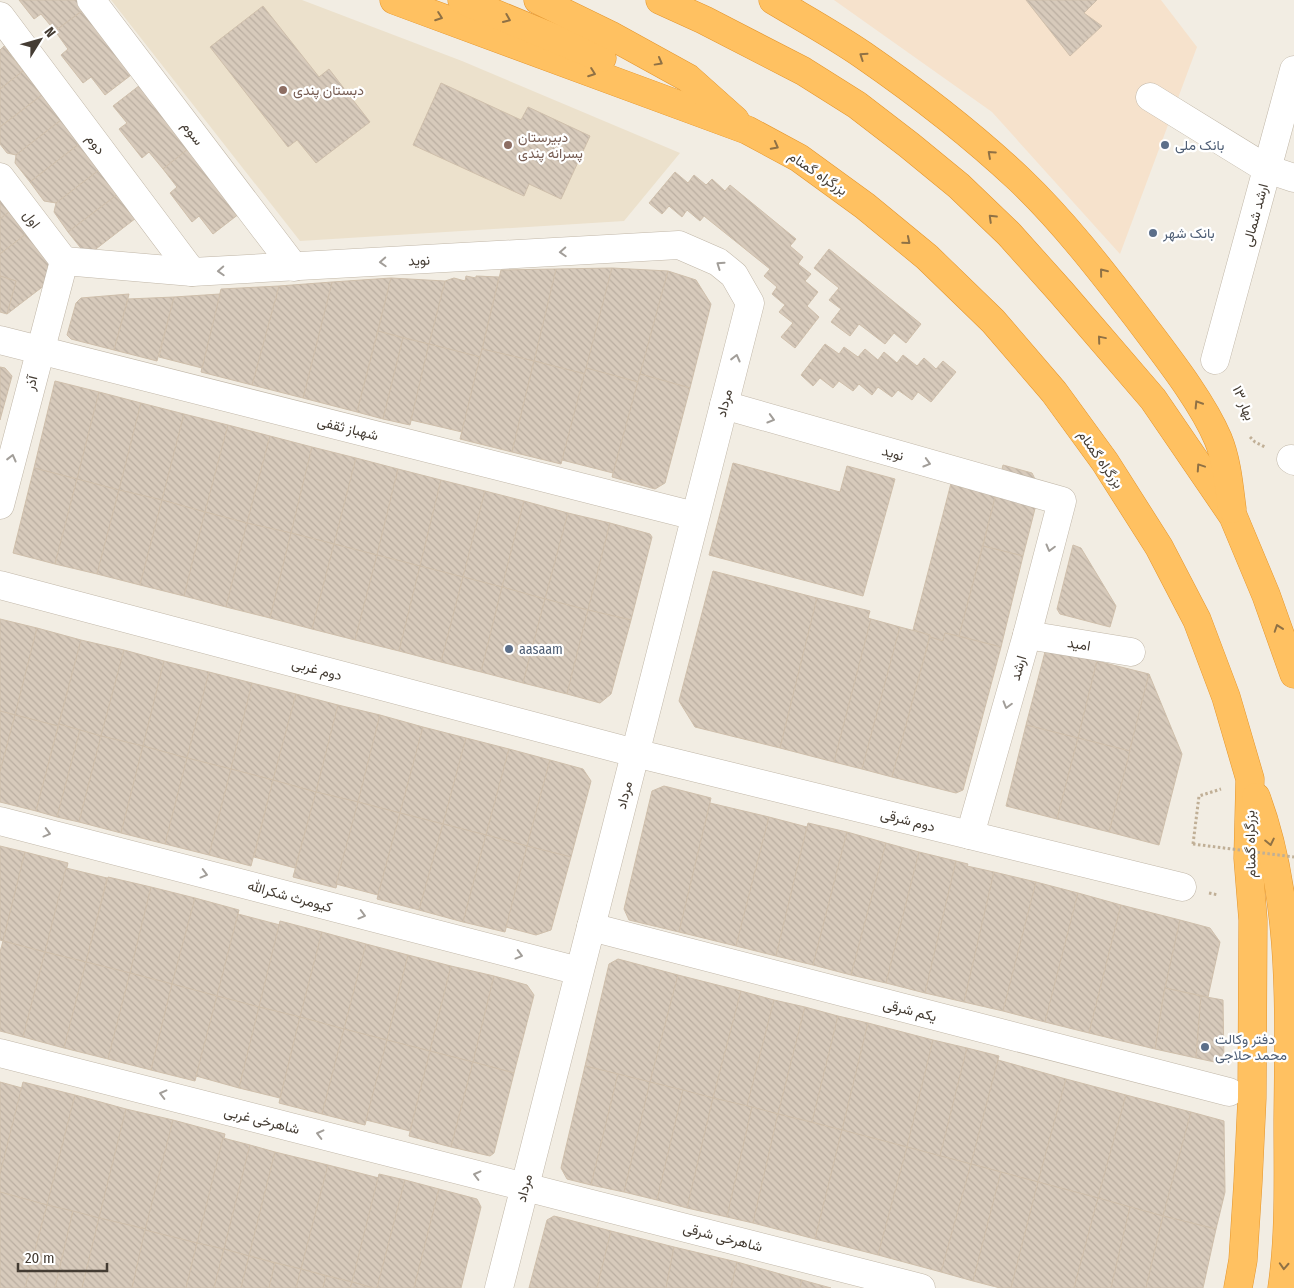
<svg xmlns="http://www.w3.org/2000/svg" width="1294" height="1288" viewBox="0 0 1294 1288" font-family="'Fira Sans Condensed',Vazirmatn,sans-serif">
	<style>
		.commercial { fill: #f6e2cc }
		.education { fill: #ece1cc }
		.building { fill: url(#building-back-hatch); stroke: #cfbfab }
		.lines { fill: none; stroke-linecap: round; stroke-linejoin: round }
		.minor-casing { stroke: #c1b7a8; stroke-width: 29 }
		.highway-casing { stroke: #e4952c; stroke-width: 29 }
		.path { stroke: #c0af96; stroke-width: 3; stroke-dasharray: 2.5 2.5; stroke-linecap: butt }
		.minor { stroke: #fff; stroke-width: 28 }
		.highway { stroke: #ffc161; stroke-width: 28 }
		.path-bridge { stroke: #c0af96; stroke-width: 3; stroke-dasharray: 2.5 2.5; stroke-linecap: butt }
		.oneway { stroke: #8f7145 }
		.oneway2 { stroke: #a29e99 }
		.education-dot { fill: #8d6e63; stroke: #fff; stroke-width: 2 }
		.service-dot { fill: #5c6f8a; stroke: #fff; stroke-width: 2 }
		.labels { text-anchor: middle; stroke-width: 4.5; stroke-linejoin: round; paint-order: stroke }
		.education-label { font-size: 14px; fill: #785e54; stroke: #fff; text-anchor: start }
		.street-label { font-size: 14px; fill: #443c33; stroke: #fff }
		.service-label { font-size: 14px; fill: #4e5e75; stroke: #fff; text-anchor: start }
	</style>
	<defs>
		<pattern id="building-back-hatch" width="6" height="6" patternUnits="userSpaceOnUse" patternTransform="scale(1.25)"><rect width="6" height="6" fill="#d7cabb"/><path d="M-1 5l2 2M0 0l6 6M5-1l2 2" fill="none" stroke="#baaea1"/></pattern>
	</defs>
	<rect width="100%" height="100%" fill="#f2ede3"/>
	<!-- commercial -->
	<polygon class="commercial" points="834,0 1161,0 1197,47 1120,254 992,112"/>
	<!-- education -->
	<polygon class="education" points="111,0 302,0 462,61 680,153 624,221 300,241"/>
	<!-- building -->
	<g class="building">
		<polygon points="19,0 80,0 86,8 55,31 41,14 34,19"/>
		<polygon points="1026,0 1097,0 1084,13 1102,26 1070,56"/>
		<polygon points="263,6 319,77 329,69 370,122 316,163 297,140 288,147 210,47"/>
		<polygon points="86,8 135,72 105,95 91,77 83,83 61,55 68,49 55,31"/>
		<polygon points="4,46 23,71 0,89 0,50"/>
		<polygon points="23,71 42,95 0,127 0,89"/>
		<polygon points="144,82 193,145 163,169 149,152 142,158 119,129 127,123 113,106"/>
		<polygon points="441,83 521,120 528,107 590,136 561,199 529,184 524,196 413,145"/>
		<polygon points="42,95 61,120 16,155 7,153 0,144 0,127"/>
		<polygon points="61,120 79,144 30,182 15,163 16,155"/>
		<polygon points="79,144 99,170 56,203 44,201 30,182"/>
		<polygon points="193,145 244,210 213,234 199,216 192,222 170,193 177,187 163,169"/>
		<polygon points="99,170 118,194 68,232 54,212 56,203"/>
		<polygon points="675,172 688,183 694,175 706,185 712,179 725,191 730,185 796,239 790,246 803,257 798,264 811,274 805,281 818,292 807,306 819,317 795,348 781,337 793,323 779,312 785,305 772,294 777,287 764,276 770,269 704,216 700,221 687,210 682,217 669,206 662,214 649,203"/>
		<polygon points="118,194 136,218 92,252 84,252 68,232"/>
		<polygon points="0,200 9,212 0,219"/>
		<polygon points="9,212 26,234 0,254 0,219"/>
		<polygon points="26,234 58,275 7,314 16,281 0,276 0,254"/>
		<polygon points="829,249 921,324 906,343 894,333 885,344 859,324 850,336 831,322 841,309 829,300 839,288 814,268"/>
		<polygon points="612,268 585,374 534,361 556,269"/>
		<polygon points="612,268 668,271 638,382 586,368"/>
		<polygon points="556,269 534,361 482,349 501,270"/>
		<polygon points="668,271 696,280 711,304 690,388 640,374"/>
		<polygon points="0,276 16,281 7,314 0,312"/>
		<polygon points="466,276 476,278 476,276 499,277 480,357 429,344 445,281 454,278 465,281"/>
		<polygon points="391,278 357,412 303,398 332,282"/>
		<polygon points="391,278 445,281 429,344 378,331"/>
		<polygon points="332,282 303,398 252,385 279,286"/>
		<polygon points="279,286 252,385 201,372 221,289"/>
		<polygon points="129,294 114,350 71,339 67,335 76,303 81,298"/>
		<polygon points="220,294 202,368 159,357 174,297"/>
		<polygon points="174,297 157,361 114,350 128,299"/>
		<polygon points="378,331 403,338 383,419 357,412"/>
		<polygon points="403,338 429,344 410,425 383,419"/>
		<polygon points="429,344 480,357 462,432 411,420"/>
		<polygon points="825,344 839,354 844,347 858,357 865,349 878,360 884,352 897,363 903,355 917,366 924,358 936,369 943,361 956,372 931,402 918,392 912,400 898,390 892,397 878,387 872,395 859,384 853,391 839,381 833,388 820,378 813,386 801,375"/>
		<polygon points="482,349 534,361 512,452 460,439"/>
		<polygon points="534,361 585,374 561,464 512,452"/>
		<polygon points="0,367 5,368 12,376 0,420"/>
		<polygon points="586,368 638,382 613,473 562,460"/>
		<polygon points="640,374 690,388 665,483 655,489 612,477"/>
		<polygon points="55,381 99,392 77,479 34,468"/>
		<polygon points="99,392 141,403 119,490 77,479"/>
		<polygon points="141,403 184,414 162,500 119,490"/>
		<polygon points="184,414 228,425 205,512 162,500"/>
		<polygon points="228,425 270,436 247,523 205,512"/>
		<polygon points="270,436 312,447 291,533 247,523"/>
		<polygon points="312,447 356,458 334,544 291,533"/>
		<polygon points="356,458 398,469 377,555 334,544"/>
		<polygon points="733,463 840,492 847,466 895,479 863,596 709,555"/>
		<polygon points="956,464 1001,475 959,636 945,633 943,641 930,637 930,635 913,630"/>
		<polygon points="1003,465 1032,473 1040,489 1023,556 983,546"/>
		<polygon points="34,468 77,479 55,564 13,553"/>
		<polygon points="398,469 441,480 420,566 377,555"/>
		<polygon points="77,479 119,490 97,574 55,564"/>
		<polygon points="441,480 485,491 463,577 420,566"/>
		<polygon points="119,490 162,500 140,585 97,574"/>
		<polygon points="485,491 524,501 502,587 463,577"/>
		<polygon points="162,500 205,512 184,596 140,585"/>
		<polygon points="524,501 568,513 545,599 502,587"/>
		<polygon points="205,512 247,523 226,607 184,596"/>
		<polygon points="568,513 610,523 588,610 545,599"/>
		<polygon points="247,523 291,533 270,618 226,607"/>
		<polygon points="610,523 650,534 652,537 631,620 588,610"/>
		<polygon points="291,533 334,544 312,629 270,618"/>
		<polygon points="334,544 377,555 355,640 312,629"/>
		<polygon points="1073,545 1081,548 1116,606 1110,627 1060,614 1057,609"/>
		<polygon points="983,546 1023,556 1001,647 959,636"/>
		<polygon points="377,555 420,566 399,651 355,640"/>
		<polygon points="420,566 463,577 441,662 399,651"/>
		<polygon points="713,571 817,598 780,748 695,727 679,701"/>
		<polygon points="463,577 502,587 481,672 441,662"/>
		<polygon points="502,587 545,599 523,683 481,672"/>
		<polygon points="817,598 870,611 868,618 871,619 834,762 780,748"/>
		<polygon points="545,599 588,610 567,694 523,683"/>
		<polygon points="588,610 631,620 611,694 600,703 567,694"/>
		<polygon points="0,619 37,628 15,715 0,711"/>
		<polygon points="871,619 900,627 862,769 834,762"/>
		<polygon points="900,627 930,635 892,777 862,769"/>
		<polygon points="37,628 81,640 58,726 15,715"/>
		<polygon points="945,633 1001,647 963,790 956,793 892,777 930,637 943,641"/>
		<polygon points="81,640 124,650 101,736 59,724"/>
		<polygon points="1046,648 1097,661 1078,738 1026,725"/>
		<polygon points="124,650 164,661 143,746 101,736"/>
		<polygon points="164,661 209,672 187,758 143,746"/>
		<polygon points="1097,661 1149,674 1130,751 1078,738"/>
		<polygon points="209,672 252,683 231,769 187,758"/>
		<polygon points="1149,674 1182,754 1159,845 1109,832"/>
		<polygon points="252,683 296,694 273,780 231,769"/>
		<polygon points="296,694 338,705 316,792 273,780"/>
		<polygon points="338,705 380,715 358,802 316,792"/>
		<polygon points="0,711 15,715 0,772"/>
		<polygon points="15,715 58,726 36,811 0,802 0,772"/>
		<polygon points="380,715 423,727 400,813 358,802"/>
		<polygon points="59,724 80,730 57,817 36,811"/>
		<polygon points="1026,725 1078,738 1057,819 1006,806"/>
		<polygon points="423,727 466,738 443,824 400,813"/>
		<polygon points="80,730 101,736 79,822 57,817"/>
		<polygon points="101,736 143,746 121,833 79,822"/>
		<polygon points="466,738 509,749 486,835 443,824"/>
		<polygon points="1078,738 1130,751 1109,832 1057,819"/>
		<polygon points="143,746 187,758 165,844 121,833"/>
		<polygon points="509,749 550,760 527,846 486,835"/>
		<polygon points="187,758 231,769 209,855 165,844"/>
		<polygon points="550,760 583,769 591,781 571,857 527,846"/>
		<polygon points="231,769 273,780 251,866 209,855"/>
		<polygon points="273,780 316,792 295,868 254,857"/>
		<polygon points="664,786 711,798 679,932 629,920 624,909 652,791"/>
		<polygon points="316,792 358,802 336,888 293,877"/>
		<polygon points="358,802 400,813 378,895 336,884"/>
		<polygon points="710,803 769,817 736,946 679,932"/>
		<polygon points="400,813 443,824 419,910 377,899"/>
		<polygon points="769,817 807,827 776,956 736,946"/>
		<polygon points="808,823 847,832 813,965 776,956"/>
		<polygon points="443,824 486,835 463,922 419,910"/>
		<polygon points="847,832 886,843 851,975 813,965"/>
		<polygon points="486,835 527,846 505,932 463,922"/>
		<polygon points="886,843 919,852 886,983 851,975"/>
		<polygon points="0,846 25,852 3,941 0,940"/>
		<polygon points="527,846 571,857 551,930 536,935 506,927"/>
		<polygon points="25,852 68,863 45,952 3,941"/>
		<polygon points="919,852 956,861 925,993 886,983"/>
		<polygon points="956,861 968,864 967,866 994,872 964,1002 925,993"/>
		<polygon points="66,868 107,878 86,962 45,952"/>
		<polygon points="994,872 1036,882 1003,1011 964,1002"/>
		<polygon points="108,877 151,887 130,973 86,962"/>
		<polygon points="1036,882 1078,893 1045,1022 1003,1011"/>
		<polygon points="151,887 195,898 172,984 130,973"/>
		<polygon points="1078,893 1121,905 1089,1033 1045,1022"/>
		<polygon points="195,898 239,910 217,996 172,984"/>
		<polygon points="1121,905 1180,920 1163,997 1155,1049 1089,1033"/>
		<polygon points="238,914 280,925 259,1007 217,996"/>
		<polygon points="1180,920 1210,928 1220,942 1208,997 1165,988"/>
		<polygon points="280,921 322,932 300,1017 259,1007"/>
		<polygon points="322,932 366,944 344,1029 300,1017"/>
		<polygon points="3,941 45,952 23,1037 0,1031 0,952"/>
		<polygon points="366,944 408,955 387,1040 344,1029"/>
		<polygon points="45,952 86,962 64,1048 23,1037"/>
		<polygon points="408,955 451,966 430,1051 387,1040"/>
		<polygon points="618,959 678,975 650,1082 585,1066 609,964"/>
		<polygon points="86,962 130,973 108,1059 64,1048"/>
		<polygon points="451,966 494,976 473,1062 430,1051"/>
		<polygon points="130,973 172,984 151,1070 108,1059"/>
		<polygon points="678,975 741,991 713,1098 650,1082"/>
		<polygon points="494,976 527,985 534,995 514,1073 473,1062"/>
		<polygon points="172,984 217,996 195,1081 151,1070"/>
		<polygon points="1165,988 1201,996 1196,1058 1155,1049"/>
		<polygon points="741,991 774,1000 747,1106 713,1098"/>
		<polygon points="217,996 259,1007 239,1088 196,1076"/>
		<polygon points="1201,996 1223,1000 1224,1064 1196,1058"/>
		<polygon points="774,1000 805,1007 778,1114 747,1106"/>
		<polygon points="259,1007 300,1017 280,1098 239,1088"/>
		<polygon points="805,1007 838,1016 812,1122 778,1114"/>
		<polygon points="838,1016 868,1023 842,1130 812,1122"/>
		<polygon points="300,1017 344,1029 322,1114 279,1103"/>
		<polygon points="868,1023 933,1040 907,1147 842,1130"/>
		<polygon points="344,1029 387,1040 365,1125 322,1114"/>
		<polygon points="387,1040 430,1051 410,1131 366,1120"/>
		<polygon points="933,1040 967,1048 940,1156 907,1147"/>
		<polygon points="967,1048 999,1056 971,1164 940,1156"/>
		<polygon points="430,1051 473,1062 451,1147 409,1136"/>
		<polygon points="998,1060 1066,1079 1038,1182 971,1164"/>
		<polygon points="473,1062 514,1073 494,1153 490,1156 451,1147"/>
		<polygon points="585,1066 618,1074 591,1185 567,1179 561,1168"/>
		<polygon points="618,1074 650,1082 624,1192 591,1185"/>
		<polygon points="1066,1079 1126,1095 1098,1198 1038,1182"/>
		<polygon points="0,1082 22,1088 0,1174"/>
		<polygon points="23,1082 75,1095 47,1205 0,1192 0,1174"/>
		<polygon points="650,1082 683,1090 657,1200 624,1192"/>
		<polygon points="683,1090 713,1098 687,1208 657,1200"/>
		<polygon points="75,1095 126,1109 99,1218 47,1205"/>
		<polygon points="1126,1095 1191,1112 1163,1216 1098,1198"/>
		<polygon points="713,1098 752,1107 727,1217 687,1208"/>
		<polygon points="752,1107 778,1114 753,1223 727,1217"/>
		<polygon points="126,1109 173,1120 146,1229 99,1218"/>
		<polygon points="1191,1112 1224,1121 1225,1192 1216,1229 1163,1216"/>
		<polygon points="778,1114 842,1130 815,1239 753,1223"/>
		<polygon points="173,1120 225,1134 197,1243 145,1230"/>
		<polygon points="842,1130 907,1147 878,1255 815,1239"/>
		<polygon points="223,1138 250,1145 224,1249 197,1243"/>
		<polygon points="250,1145 275,1152 249,1256 224,1249"/>
		<polygon points="907,1147 971,1164 941,1272 878,1255"/>
		<polygon points="275,1152 328,1165 301,1269 249,1256"/>
		<polygon points="971,1164 1001,1172 973,1281 941,1272"/>
		<polygon points="328,1165 379,1178 352,1282 301,1269"/>
		<polygon points="1001,1172 1038,1182 1011,1288 1000,1288 973,1281"/>
		<polygon points="379,1174 405,1180 377,1288 374,1288 352,1282"/>
		<polygon points="405,1180 439,1189 414,1288 377,1288"/>
		<polygon points="1038,1182 1098,1198 1074,1288 1011,1288"/>
		<polygon points="439,1189 477,1199 481,1207 461,1288 414,1288"/>
		<polygon points="0,1192 47,1205 25,1288 0,1288"/>
		<polygon points="1098,1198 1130,1207 1111,1288 1074,1288"/>
		<polygon points="47,1205 73,1211 55,1288 25,1288"/>
		<polygon points="1130,1207 1163,1216 1147,1283 1146,1288 1111,1288"/>
		<polygon points="73,1211 99,1218 82,1288 55,1288"/>
		<polygon points="554,1216 611,1231 597,1288 529,1288 547,1220"/>
		<polygon points="1163,1216 1216,1229 1203,1288 1146,1288"/>
		<polygon points="99,1218 146,1229 132,1288 82,1288"/>
		<polygon points="145,1230 197,1243 186,1288 132,1288"/>
		<polygon points="611,1231 674,1247 666,1288 597,1288"/>
		<polygon points="197,1243 224,1249 214,1288 186,1288"/>
		<polygon points="674,1247 737,1262 731,1288 666,1288"/>
		<polygon points="224,1249 249,1256 241,1288 214,1288"/>
		<polygon points="249,1256 275,1263 269,1288 241,1288"/>
		<polygon points="737,1262 802,1280 800,1288 731,1288"/>
		<polygon points="275,1263 301,1269 296,1288 269,1288"/>
		<polygon points="301,1269 326,1276 323,1288 296,1288"/>
		<polygon points="326,1276 352,1282 350,1288 323,1288"/>
		<polygon points="802,1280 831,1288 800,1288"/>
		<polygon points="352,1282 366,1286 374,1288 350,1288"/>
	</g>
	<g class="lines">
		<defs>
			<g id="minor">
				<polyline points="91,0 294,267"/>
				<polyline points="0,16 192,272"/>
				<polyline points="1150,97 1267,169 1294,178"/>
				<polyline points="0,177 64,261"/>
				<polyline points="64,261 192,272 679,245 718,262 734,275 750,303 499,1288"/>
				<polyline points="0,340 695,516"/>
				<polyline points="1215,360 1294,70"/>
				<polyline points="724,405 1062,501 1027,635 970,835"/>
				<polyline points="1291,459 1294,461"/>
				<polyline points="0,505 64,261"/>
				<polyline points="0,585 635,753 1182,887"/>
				<polyline points="1027,635 1131,652"/>
				<polyline points="0,821 579,971"/>
				<polyline points="591,927 1229,1092"/>
				<polyline points="0,1053 921,1288"/>
			</g>
			<g id="highway">
				<polyline points="394,0 747,130 799,158 865,206 927,257 993,321 1054,392 1105,462 1159,547 1197,620 1226,697 1250,779 1248,858 1253,920 1252,1098 1248,1182 1243,1260 1238,1288"/>
				<polyline points="462,0 602,58"/>
				<polyline points="538,0 610,35 688,78 735,120"/>
				<polyline points="660,0 704,20 803,71 857,105 909,145 959,186 1009,234 1061,292 1153,399 1233,516 1266,595 1294,674"/>
				<path d="M773,0C803,18 834,35 863,55C918,93 971,134 1019,179C1063,221 1100,269 1137,317C1163,352 1201,399 1218,439C1227,461 1229,486 1232,509"/>
				<path d="M1256,797C1294,899 1289,1014 1288,1121C1288,1176 1290,1234 1282,1288"/>
			</g>
		</defs>
		<!-- minor casing -->
		<use href="#minor" class="minor-casing"/>
		<!-- highway casing -->
		<use href="#highway" class="highway-casing"/>
		<!-- path -->
		<g class="path">
			<polyline points="1250,437 1255,442 1265,447"/>
			<polyline points="1193,844 1199,796 1221,789"/>
			<polyline points="1209,893 1218,895"/>
		</g>
		<!-- minor -->
		<use href="#minor" class="minor"/>
		<!-- highway -->
		<use href="#highway" class="highway"/>
		<!-- path-bridge -->
		<polyline class="path-bridge" points="1193,844 1294,857"/>
	</g>
	<!-- one-way arrows -->
	<defs><path id="oneway-chevron" d="M-2-3.5L2.5 0L-2 3.5" fill="none" stroke-width="1.6" stroke-linecap="round" stroke-linejoin="round" transform="scale(1.25)"/></defs>
	<g class="oneway">
		<use href="#oneway-chevron" transform="translate(439 17) rotate(20)"/>
		<use href="#oneway-chevron" transform="translate(507 19) rotate(23)"/>
		<use href="#oneway-chevron" transform="translate(863 56) rotate(-146)"/>
		<use href="#oneway-chevron" transform="translate(659 62) rotate(29)"/>
		<use href="#oneway-chevron" transform="translate(592 73) rotate(20)"/>
		<use href="#oneway-chevron" transform="translate(775 146) rotate(28)"/>
		<use href="#oneway-chevron" transform="translate(991 154) rotate(-138)"/>
		<use href="#oneway-chevron" transform="translate(992 218) rotate(-136)"/>
		<use href="#oneway-chevron" transform="translate(907 241) rotate(40)"/>
		<use href="#oneway-chevron" transform="translate(1103 272) rotate(-129)"/>
		<use href="#oneway-chevron" transform="translate(1101 339) rotate(-130)"/>
		<use href="#oneway-chevron" transform="translate(1198 404) rotate(-122)"/>
		<use href="#oneway-chevron" transform="translate(1200 467) rotate(-124)"/>
		<use href="#oneway-chevron" transform="translate(1278 628) rotate(-109)"/>
		<use href="#oneway-chevron" transform="translate(1270 842) rotate(78)"/>
		<use href="#oneway-chevron" transform="translate(1284 1266) rotate(93)"/>
	</g>
	<g class="oneway2">
		<use href="#oneway-chevron" transform="translate(563 252) rotate(177)"/>
		<use href="#oneway-chevron" transform="translate(383 262) rotate(177)"/>
		<use href="#oneway-chevron" transform="translate(720 265) rotate(-145)"/>
		<use href="#oneway-chevron" transform="translate(221 271) rotate(177)"/>
		<use href="#oneway-chevron" transform="translate(736 358) rotate(-76)"/>
		<use href="#oneway-chevron" transform="translate(771 419) rotate(16)"/>
		<use href="#oneway-chevron" transform="translate(12 458) rotate(-76)"/>
		<use href="#oneway-chevron" transform="translate(927 463) rotate(16)"/>
		<use href="#oneway-chevron" transform="translate(1050 548) rotate(105)"/>
		<use href="#oneway-chevron" transform="translate(1007 705) rotate(106)"/>
		<use href="#oneway-chevron" transform="translate(47 833) rotate(15)"/>
		<use href="#oneway-chevron" transform="translate(204 874) rotate(15)"/>
		<use href="#oneway-chevron" transform="translate(362 915) rotate(15)"/>
		<use href="#oneway-chevron" transform="translate(519 955) rotate(15)"/>
		<use href="#oneway-chevron" transform="translate(163 1094) rotate(-166)"/>
		<use href="#oneway-chevron" transform="translate(320 1134) rotate(-166)"/>
		<use href="#oneway-chevron" transform="translate(477 1175) rotate(-166)"/>
	</g>
	<!-- markers -->
	<g class="education-dot">
		<circle cx="283" cy="90" r="5"/>
		<circle cx="508" cy="145" r="5"/>
	</g>
	<g class="service-dot">
		<circle cx="1165" cy="145" r="5"/>
		<circle cx="1153" cy="233" r="5"/>
		<circle cx="509" cy="649" r="5"/>
		<circle cx="1205" cy="1047" r="5"/>
	</g>
	<g class="labels">
		<!-- education labels -->
		<g class="education-label">
			<text x="293" y="95">دبستان پندی</text>
			<text x="518" y="142">دبیرستان<tspan x="518" dy="16">پسرانه پندی</tspan></text>
		</g>
		<!-- street labels -->
		<g class="street-label">
			<text transform="translate(193 133) rotate(53)" y="5">سوم</text>
			<text transform="translate(96 144) rotate(53)" y="5">دوم</text>
			<text transform="translate(818 173) rotate(34)" y="5">بزرگراه گمنام</text>
			<text transform="translate(1255 215) rotate(-75)" y="5">ارشد شمالی</text>
			<text transform="translate(32 219) rotate(53)" y="5">اول</text>
			<text transform="translate(419 260) rotate(-3)" y="5">نوید</text>
			<text transform="translate(31 383) rotate(-76)" y="5">آذر</text>
			<text transform="translate(724 403) rotate(-76)" y="5">مرداد</text>
			<text transform="translate(1244 403) rotate(67)" y="5">بهار ۱۳</text>
			<text transform="translate(348 428) rotate(14)" y="5">شهباز ثقفی</text>
			<text transform="translate(893 453) rotate(16)" y="5">نوید</text>
			<text transform="translate(1101 459) rotate(55)" y="5">بزرگراه گمنام</text>
			<text transform="translate(1079 644) rotate(9)" y="5">امید</text>
			<text transform="translate(1018 668) rotate(-74)" y="5">ارشد</text>
			<text transform="translate(317 669) rotate(15)" y="5">دوم غربی</text>
			<text transform="translate(624 795) rotate(-76)" y="5">مرداد</text>
			<text transform="translate(908 820) rotate(14)" y="5">دوم شرقی</text>
			<text transform="translate(1250 844) rotate(-91)" y="5">بزرگراه گمنام</text>
			<text transform="translate(290 896) rotate(15)" y="5">کیومرث شکرالله</text>
			<text transform="translate(910 1010) rotate(14)" y="5">یکم شرقی</text>
			<text transform="translate(262 1120) rotate(14)" y="5">شاهرخی غربی</text>
			<text transform="translate(524 1188) rotate(-76)" y="5">مرداد</text>
			<text transform="translate(723 1237) rotate(14)" y="5">شاهرخی شرقی</text>
		</g>
		<!-- service labels -->
		<g class="service-label">
			<text x="1175" y="150">بانک ملی</text>
			<text x="1163" y="238">بانک شهر</text>
			<text x="519" y="654">aasaam</text>
			<text x="1215" y="1044">دفتر وکالت<tspan x="1215" dy="16">محمد حلاجی</tspan></text>
		</g>
	</g>
	<!-- north arrow -->
	<g transform="translate(40 40) rotate(53)" stroke="#ffffff" stroke-width="4" paint-order="stroke">
	<path d="M0-4L9 19L0 12L-9 19Z" fill="#443c33"/>
	<text y="-8" font-size="14" font-weight="bold" text-anchor="middle" fill="#443c33">N</text>
	</g>
	<!-- scale -->
	<path d="M18 1263v8h89v-8" fill="none" stroke="#443c33" stroke-width="2.5"/>
	<text x="25" y="1263" font-size="15" fill="#443c33" stroke="#ffffff" stroke-width="4" paint-order="stroke">20 m</text>
</svg>
